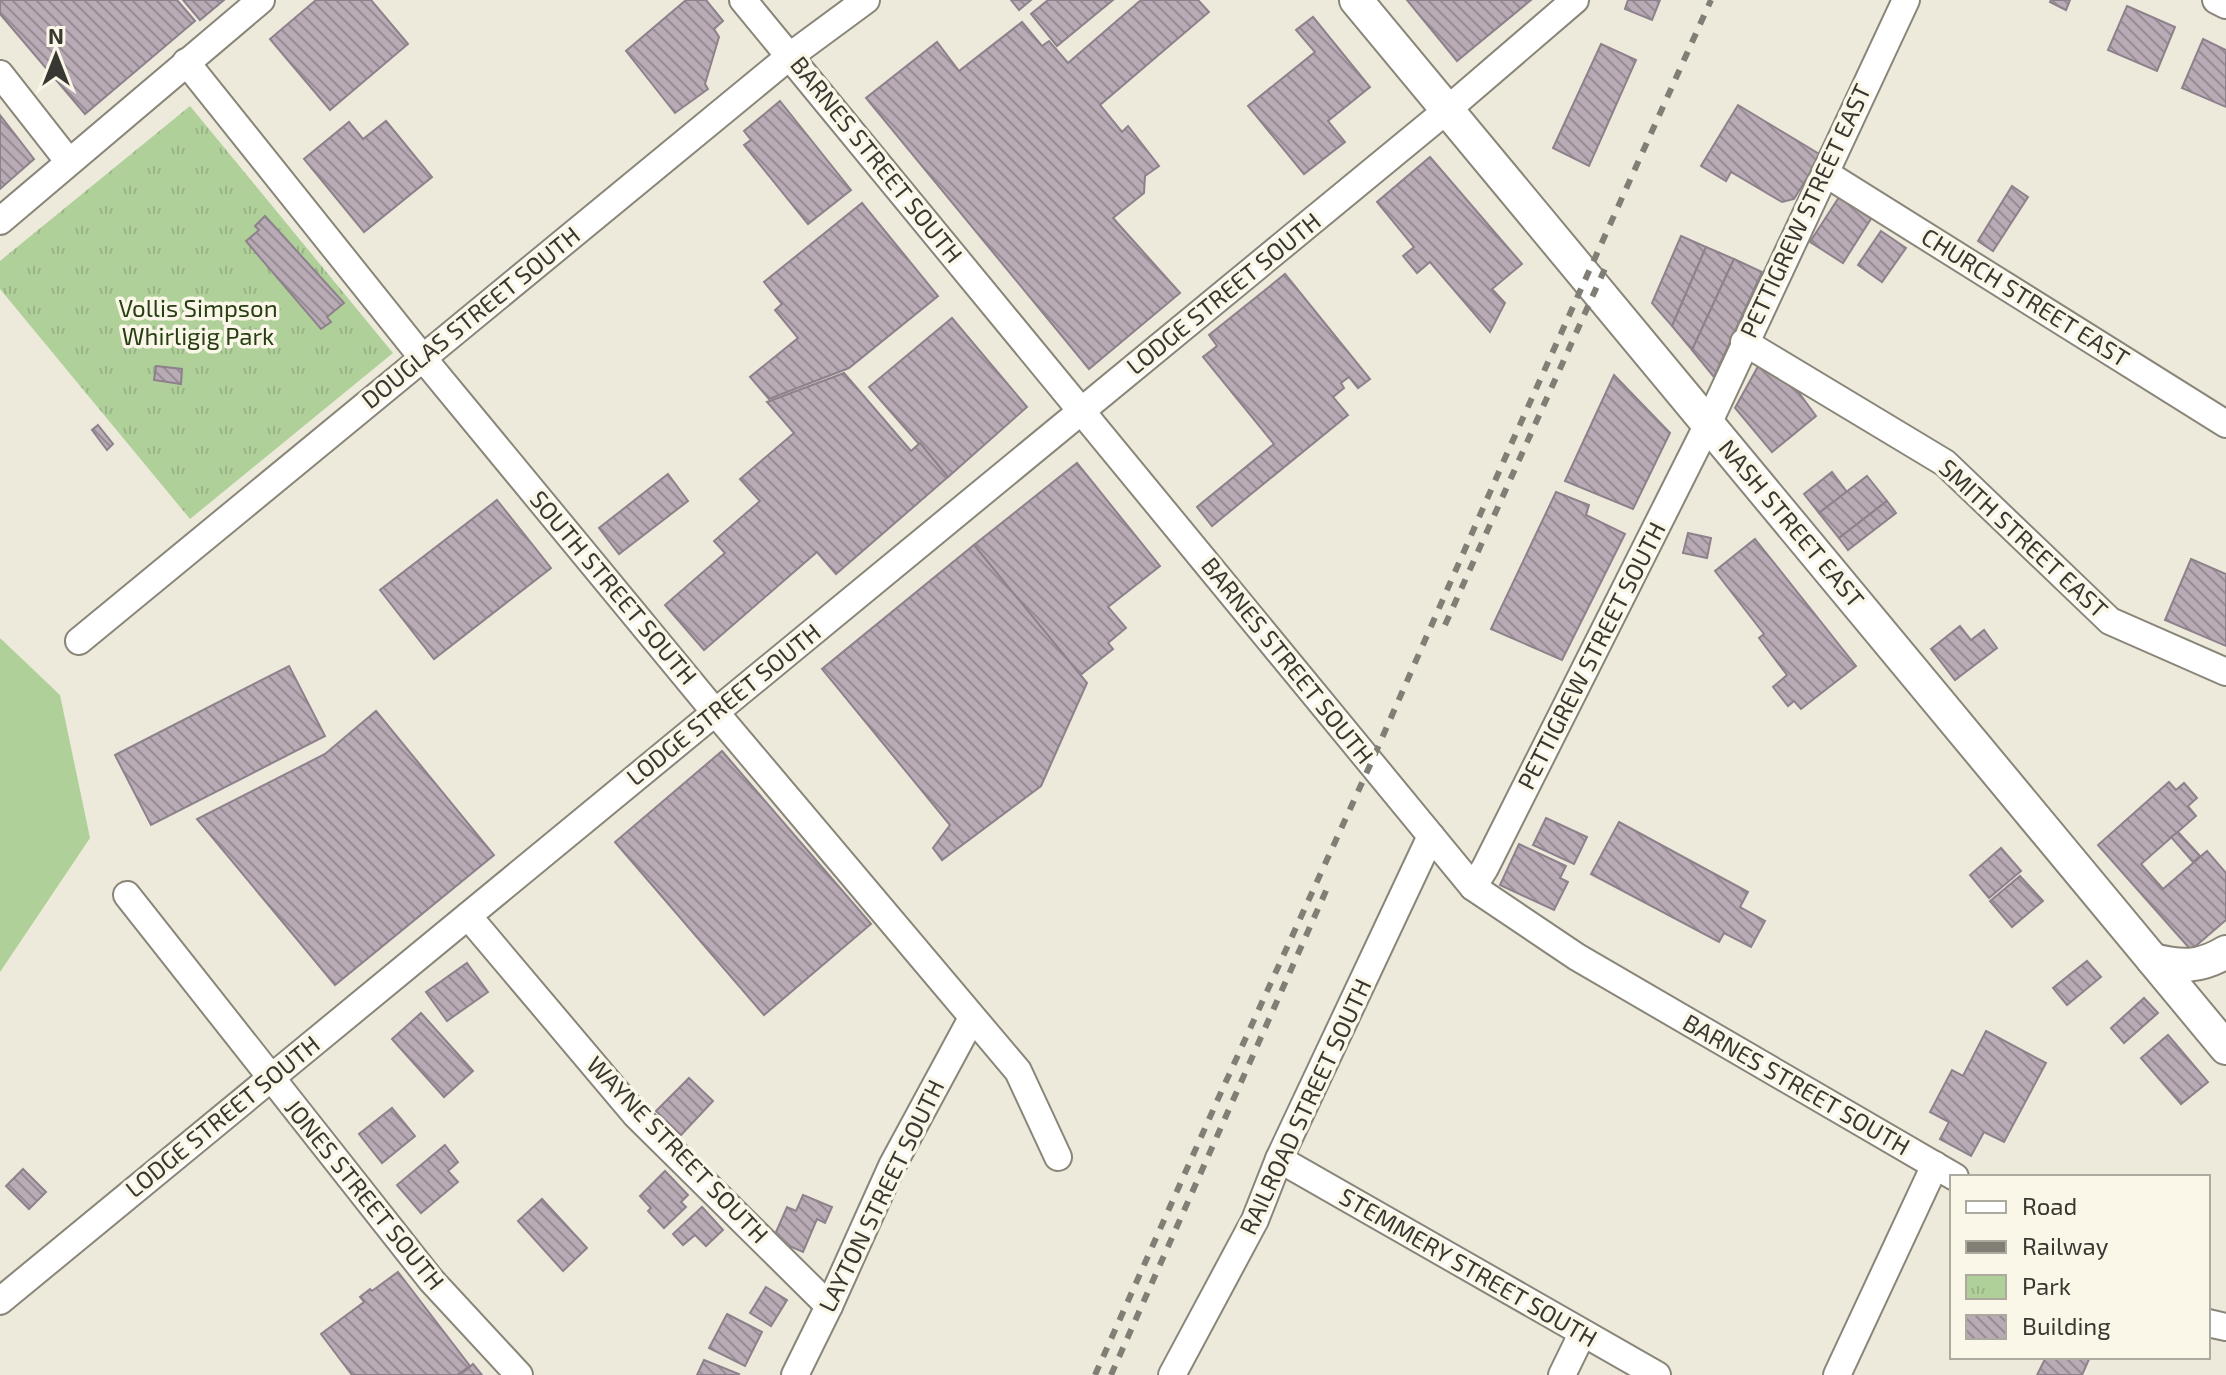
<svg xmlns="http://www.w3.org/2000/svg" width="2226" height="1375" viewBox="0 0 2226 1375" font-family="'Exo 2',sans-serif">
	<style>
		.park { fill: url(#park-tufts) }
		.pitch { fill: #b0d09a }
		.building { fill: url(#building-back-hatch); stroke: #8d818b; stroke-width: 2 }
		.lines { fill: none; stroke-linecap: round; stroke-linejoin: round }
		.minor-casing { stroke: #898679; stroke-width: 30 }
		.major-casing { stroke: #898679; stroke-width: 36 }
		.minor { stroke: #fff; stroke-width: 26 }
		.major { stroke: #fff; stroke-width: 32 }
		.rail { stroke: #807e75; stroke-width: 6; stroke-dasharray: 10 10; stroke-linecap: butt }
		.labels { text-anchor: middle; stroke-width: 7; stroke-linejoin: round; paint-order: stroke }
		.street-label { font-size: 24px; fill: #383731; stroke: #faf7e8 }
		.park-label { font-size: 24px; fill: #273e13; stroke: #faf7e8 }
	</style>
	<defs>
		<pattern id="park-tufts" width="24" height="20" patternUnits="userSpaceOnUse" patternTransform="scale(2)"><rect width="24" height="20" fill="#b0d09a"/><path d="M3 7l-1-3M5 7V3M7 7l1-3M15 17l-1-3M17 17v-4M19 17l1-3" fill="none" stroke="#98b385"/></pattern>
		<pattern id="building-back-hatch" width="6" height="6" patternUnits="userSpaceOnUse" patternTransform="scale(2)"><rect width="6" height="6" fill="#b8abb5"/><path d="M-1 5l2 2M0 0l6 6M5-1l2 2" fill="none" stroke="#978c94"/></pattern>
	</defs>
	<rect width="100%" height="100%" fill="#ede9db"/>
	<!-- park -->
	<polygon class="park" points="190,106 393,353 190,519 0,289 0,261"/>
	<!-- pitch -->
	<polygon class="pitch" points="0,638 60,695 90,838 0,972"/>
	<!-- building -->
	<g class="building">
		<polygon points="0,0 177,0 195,21 85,114 0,14"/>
		<polygon points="183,0 224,0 200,20"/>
		<polygon points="316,0 371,0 408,44 330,110 270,39"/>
		<polygon points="686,0 706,0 723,21 714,29 719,37 705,84 708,89 675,113 626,51"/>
		<polygon points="1011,0 1031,0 1019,10"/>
		<polygon points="1048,0 1113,0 1057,46 1031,14"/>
		<polygon points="1141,0 1198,0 1209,12 1100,105 1122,132 1128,126 1159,166 1145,176 1144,193 1113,218 1180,293 1089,369 866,98 937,42 959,71 1022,22 1042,46 1049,41 1068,63"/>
		<polygon points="1407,0 1531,0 1457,61"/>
		<polygon points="1628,0 1660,0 1652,20 1625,9"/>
		<polygon points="2051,0 2070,0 2066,10 2050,2"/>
		<polygon points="2127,6 2175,27 2157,71 2108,50"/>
		<polygon points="1313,17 1370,87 1328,121 1345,142 1304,174 1248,106 1315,52 1296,30"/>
		<polygon points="2203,39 2226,50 2226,107 2182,88"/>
		<polygon points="1601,44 1636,60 1589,166 1553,148"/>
		<polygon points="780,101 851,190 808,224 744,145 751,140 744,131"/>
		<polygon points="1738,105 1821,155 1794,199 1782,202 1731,172 1726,181 1701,166"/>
		<polygon points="0,115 34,159 0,189"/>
		<polygon points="386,121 432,177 364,232 304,159 349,122 363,139"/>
		<polygon points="1430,157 1522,264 1492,289 1505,303 1490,332 1430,262 1417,273 1403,256 1414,247 1377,202"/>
		<polygon points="2012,186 2028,197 1993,251 1978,241"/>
		<polygon points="1841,194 1874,214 1843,263 1810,242"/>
		<polygon points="862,203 938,296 849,368 769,399 750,377 798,338 775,310 782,304 764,282"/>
		<polygon points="265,216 344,303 327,317 331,322 321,329 246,241 259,230 255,226"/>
		<polygon points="1881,231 1906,248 1882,282 1858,265"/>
		<polygon points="1681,236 1706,247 1672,326 1652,303"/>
		<polygon points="1706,247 1734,259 1692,350 1672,326"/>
		<polygon points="1734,259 1762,272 1714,377 1692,350"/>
		<polygon points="1285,274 1370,379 1358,388 1349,377 1341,383 1344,388 1333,397 1348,415 1212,526 1197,507 1274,444 1203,357 1217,346 1209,335"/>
		<polygon points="952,318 1027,407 948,477 869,387"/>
		<polygon points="1761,361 1791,382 1816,416 1772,452 1735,408"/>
		<polygon points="156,366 182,369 181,384 154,380"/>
		<polygon points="844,373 911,451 920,443 948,477 836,574 817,552 704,650 665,605 725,553 714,541 760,501 740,479 794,433 767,402"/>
		<polygon points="1614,375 1670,433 1633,509 1565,481"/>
		<polygon points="98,425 113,444 107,450 92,430"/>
		<polygon points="1077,463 1160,566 1108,607 1126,628 1108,643 1113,649 1079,676 974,545"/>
		<polygon points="1832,472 1847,492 1819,513 1804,494"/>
		<polygon points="668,474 688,501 619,554 599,528"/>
		<polygon points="1867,476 1887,501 1839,538 1819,513"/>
		<polygon points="1556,492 1589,505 1586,515 1625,534 1562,660 1491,629"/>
		<polygon points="497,500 551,568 434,659 380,590"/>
		<polygon points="1887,501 1896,513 1848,550 1839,538"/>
		<polygon points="1688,533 1711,538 1707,558 1683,553"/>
		<polygon points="1755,539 1856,666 1801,709 1794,701 1788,706 1773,687 1787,675 1759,638 1764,634 1715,571"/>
		<polygon points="974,545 1087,683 1041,786 942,860 933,848 950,825 822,669"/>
		<polygon points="2191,559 2226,574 2226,646 2165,620"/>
		<polygon points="1960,626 1971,640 1984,630 1997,648 1955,680 1931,649"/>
		<polygon points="289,666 325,736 151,825 115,755"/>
		<polygon points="376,711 494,855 335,985 197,819 325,754"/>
		<polygon points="722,751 871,924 764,1015 615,842"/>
		<polygon points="2169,782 2176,790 2184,783 2197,798 2188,806 2196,816 2141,864 2163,889 2207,851 2226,873 2226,920 2191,950 2098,845"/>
		<polygon points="1546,818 1587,837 1574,864 1533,845"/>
		<polygon points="1619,822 1748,892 1740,907 1765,921 1751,947 1724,933 1719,942 1591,874"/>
		<polygon points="2178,832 2200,856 2193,862 2171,837"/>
		<polygon points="1519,844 1566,866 1560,878 1568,882 1554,910 1500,885"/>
		<polygon points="2001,848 2021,871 1989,898 1970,875"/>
		<polygon points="2020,876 2043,901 2012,927 1990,901"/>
		<polygon points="2087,961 2101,977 2067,1005 2053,988"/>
		<polygon points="467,963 488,992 447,1021 426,992"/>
		<polygon points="2144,998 2158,1013 2124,1043 2111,1028"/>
		<polygon points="421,1013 473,1071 444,1097 392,1039"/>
		<polygon points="1986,1031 2046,1063 2004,1142 1984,1132 1971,1156 1940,1139 1949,1122 1930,1112 1952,1070 1963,1076"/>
		<polygon points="2168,1035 2208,1082 2181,1104 2141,1058"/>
		<polygon points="689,1078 713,1101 681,1135 656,1111"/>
		<polygon points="392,1108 415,1136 382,1163 359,1134"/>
		<polygon points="445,1145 458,1162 448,1171 458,1182 421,1213 397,1185"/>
		<polygon points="23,1169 46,1192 29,1209 6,1186"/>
		<polygon points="665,1171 688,1195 681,1202 686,1207 664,1228 648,1211 651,1208 640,1196"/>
		<polygon points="803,1195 832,1207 825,1223 817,1219 803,1252 773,1239 787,1207 796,1211"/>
		<polygon points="542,1199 587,1248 563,1271 518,1221"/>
		<polygon points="702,1207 723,1230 706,1246 695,1235 683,1245 673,1234"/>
		<polygon points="398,1272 470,1366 457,1375 352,1375 321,1334 364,1302 360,1297 370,1289 372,1291"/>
		<polygon points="766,1287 787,1300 771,1326 750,1313"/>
		<polygon points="727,1314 762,1332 745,1366 709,1348"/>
		<polygon points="2046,1357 2090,1357 2082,1375 2037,1375"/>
		<polygon points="704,1360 739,1374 738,1375 697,1375"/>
		<polygon points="473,1364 482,1375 460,1375"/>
	</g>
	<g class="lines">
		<defs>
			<g id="minor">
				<polyline points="743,0 1473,887 1577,957 1955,1177"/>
				<polyline points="2216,0 2226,5"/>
				<polyline points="186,62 422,357 715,712 1018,1071 1058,1157"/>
				<polyline points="0,74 69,162"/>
				<polyline points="1825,173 2226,424"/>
				<polyline points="0,221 261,0"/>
				<polyline points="1744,342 1945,463 2110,621 2226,672"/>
				<polyline points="79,641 790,56 866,0"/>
				<polyline points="1473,887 1485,868 1708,424 1906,0"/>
				<polyline points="127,895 431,1280 519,1375"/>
				<polyline points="468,916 636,1115 829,1306"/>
				<polyline points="1279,1159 1657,1375"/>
				<polyline points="0,1301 1447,110 1575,0"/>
				<polyline points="2208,1323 2226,1327"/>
				<polyline points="795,1375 829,1306 892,1166 972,1018"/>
				<polyline points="1172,1375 1255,1220 1279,1159 1431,836"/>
				<polyline points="1562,1375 1582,1334"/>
				<polyline points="1837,1375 1935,1165"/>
			</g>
			<g id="major">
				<polyline points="1356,0 2226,1048"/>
				<path d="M2153,960C2181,967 2200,968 2226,952"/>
			</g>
		</defs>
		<!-- minor casing -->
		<use href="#minor" class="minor-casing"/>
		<!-- major casing -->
		<use href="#major" class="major-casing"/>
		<!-- minor -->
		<use href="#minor" class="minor"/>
		<!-- major -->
		<use href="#major" class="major"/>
		<!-- rail -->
		<g class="rail">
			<polyline points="1445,625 1607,264"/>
			<polyline points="1095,1375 1218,1099 1371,763 1509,449 1711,0"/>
			<polyline points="1111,1375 1329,884"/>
		</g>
	</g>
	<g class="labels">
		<!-- street labels -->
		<g class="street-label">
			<text transform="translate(876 160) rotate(51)" y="8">BARNES STREET SOUTH</text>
			<text transform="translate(1806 211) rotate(-65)" y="8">PETTIGREW STREET EAST</text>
			<text transform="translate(1224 294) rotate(-39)" y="8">LODGE STREET SOUTH</text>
			<text transform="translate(2025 298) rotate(32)" y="8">CHURCH STREET EAST</text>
			<text transform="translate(471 318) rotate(-39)" y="8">DOUGLAS STREET SOUTH</text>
			<text transform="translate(1791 524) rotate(50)" y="8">NASH STREET EAST</text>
			<text transform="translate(2023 539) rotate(43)" y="8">SMITH STREET EAST</text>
			<text transform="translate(613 588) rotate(50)" y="8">SOUTH STREET SOUTH</text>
			<text transform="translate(1592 656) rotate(-63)" y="8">PETTIGREW STREET SOUTH</text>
			<text transform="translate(1287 661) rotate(51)" y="8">BARNES STREET SOUTH</text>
			<text transform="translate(724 705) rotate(-39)" y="8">LODGE STREET SOUTH</text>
			<text transform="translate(1796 1085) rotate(30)" y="8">BARNES STREET SOUTH</text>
			<text transform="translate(1306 1107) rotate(-65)" y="8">RAILROAD STREET SOUTH</text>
			<text transform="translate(223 1117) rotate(-39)" y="8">LODGE STREET SOUTH</text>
			<text transform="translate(677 1150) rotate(46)" y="8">WAYNE STREET SOUTH</text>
			<text transform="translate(364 1195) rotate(51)" y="8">JONES STREET SOUTH</text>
			<text transform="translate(882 1196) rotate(-64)" y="8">LAYTON STREET SOUTH</text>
			<text transform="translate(1468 1268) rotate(30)" y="8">STEMMERY STREET SOUTH</text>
		</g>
		<!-- park labels -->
		<g class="park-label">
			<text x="198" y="317">Vollis Simpson<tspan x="198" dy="28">Whirligig Park</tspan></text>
		</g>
	</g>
	<!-- legend -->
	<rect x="1950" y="1175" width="260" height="184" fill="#faf7e8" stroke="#acaa9f" stroke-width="2"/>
	<rect x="1966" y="1201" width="40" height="12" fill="#ffffff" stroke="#acaa9f" stroke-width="2"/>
	<text x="2022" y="1215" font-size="24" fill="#383731">Road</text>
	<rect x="1966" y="1241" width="40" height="12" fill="#807e75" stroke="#acaa9f" stroke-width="2"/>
	<text x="2022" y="1255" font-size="24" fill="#383731">Railway</text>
	<rect x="1966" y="1275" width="40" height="24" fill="url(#park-tufts)" stroke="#acaa9f" stroke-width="2"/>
	<text x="2022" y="1295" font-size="24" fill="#383731">Park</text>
	<rect x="1966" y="1315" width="40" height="24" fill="url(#building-back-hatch)" stroke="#acaa9f" stroke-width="2"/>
	<text x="2022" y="1335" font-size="24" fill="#383731">Building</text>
	<!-- north arrow -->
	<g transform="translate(56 56)" stroke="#faf7e8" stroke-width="6" paint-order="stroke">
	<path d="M0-6L14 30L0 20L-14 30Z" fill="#383731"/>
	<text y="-12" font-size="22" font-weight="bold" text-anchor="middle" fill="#383731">N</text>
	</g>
</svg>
